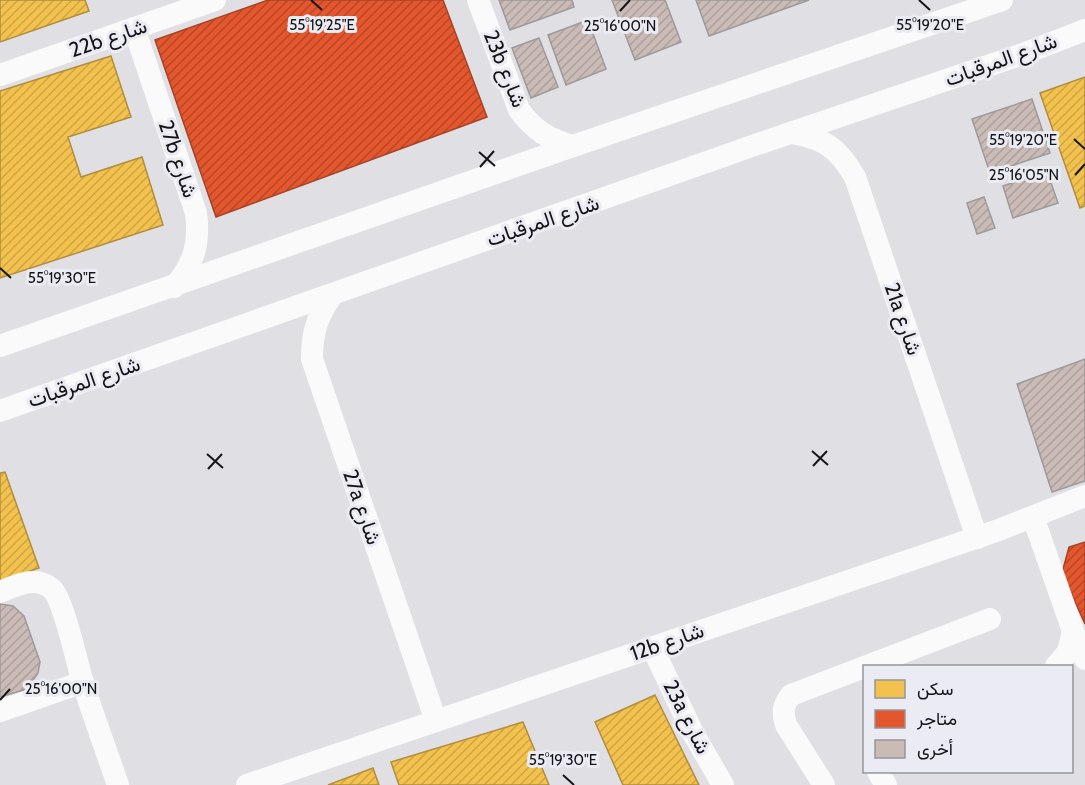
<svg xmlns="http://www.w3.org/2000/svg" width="1085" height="785" viewBox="0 0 1085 785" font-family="Cabin,Vazirmatn,sans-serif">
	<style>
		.homes { fill: url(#homes-hatch); stroke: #b08d3e; stroke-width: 1.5 }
		.shops { fill: url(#shops-hatch); stroke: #a64327; stroke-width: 1.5 }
		.building { fill: url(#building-hatch); stroke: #9c9a9b; stroke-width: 1.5 }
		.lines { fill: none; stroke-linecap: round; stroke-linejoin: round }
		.minor { stroke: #fafafb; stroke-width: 22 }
		.ticks { fill: none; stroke: #151518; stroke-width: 2 }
		.labels { text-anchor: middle; stroke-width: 6; stroke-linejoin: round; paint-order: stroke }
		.street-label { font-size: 21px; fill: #151518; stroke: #ebecf3 }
		.ticks-label { font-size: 15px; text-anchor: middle; fill: #151518; stroke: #ebecf3; stroke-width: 6; stroke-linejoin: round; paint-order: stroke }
	</style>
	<defs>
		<pattern id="homes-hatch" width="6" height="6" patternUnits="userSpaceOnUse" patternTransform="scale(1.5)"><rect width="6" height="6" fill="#f2c14e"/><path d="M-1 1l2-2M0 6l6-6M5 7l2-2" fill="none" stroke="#cfa543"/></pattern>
		<pattern id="shops-hatch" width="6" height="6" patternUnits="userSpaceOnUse" patternTransform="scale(1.5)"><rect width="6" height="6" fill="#e4572e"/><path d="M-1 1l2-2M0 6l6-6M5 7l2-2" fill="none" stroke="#b84726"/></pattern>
		<pattern id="building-hatch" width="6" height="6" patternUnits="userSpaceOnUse" patternTransform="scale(1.5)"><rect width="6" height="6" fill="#cabbb6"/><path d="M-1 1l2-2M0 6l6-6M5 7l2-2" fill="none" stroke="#ada09c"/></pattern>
	</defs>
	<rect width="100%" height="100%" fill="#e0e0e4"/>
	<!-- homes -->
	<g class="homes">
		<polygon points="0,0 85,0 89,11 0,42"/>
		<polygon points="111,56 131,117 68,137 81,177 142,157 163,225 0,278 0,91"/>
		<polygon points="1085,77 1085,206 1080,208 1040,93"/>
		<polygon points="5,472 39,568 0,581 0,473"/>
		<polygon points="655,695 699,785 623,785 595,722"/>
		<polygon points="523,722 549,785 399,785 391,762"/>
		<polygon points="373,768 379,785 328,785"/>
	</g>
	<!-- shops -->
	<g class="shops">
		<polygon points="268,0 443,0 487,117 216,217 155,40"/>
		<polygon points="1085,542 1085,624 1062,573 1069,547"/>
	</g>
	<!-- building -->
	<g class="building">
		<polygon points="499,0 572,0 574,7 510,30"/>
		<polygon points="612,0 665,0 681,42 635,60"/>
		<polygon points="696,0 809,0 709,36"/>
		<polygon points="588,20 606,69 566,85 548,35"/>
		<polygon points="539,38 558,87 531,98 512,48"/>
		<polygon points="1032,99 1050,153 990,173 972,119"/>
		<polygon points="1047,171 1058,203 1013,218 1003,186"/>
		<polygon points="984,197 995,228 977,234 967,203"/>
		<polygon points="1085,359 1085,481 1052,492 1017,384"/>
		<polygon points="0,604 13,606 24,616 40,662 38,673 27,689 0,697"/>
	</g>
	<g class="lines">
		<!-- minor -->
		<g class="minor">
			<path d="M478,0L519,110C534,130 549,140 573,146"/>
			<path d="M134,28L196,213C200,243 194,264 174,287"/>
			<polyline points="0,75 215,0"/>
			<path d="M792,133C825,139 838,148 855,177L977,538"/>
			<path d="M332,295C317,318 312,331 312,359L436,721"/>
			<polyline points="0,346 573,146 1002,0"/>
			<polyline points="0,411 755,145 1023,54 1085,30"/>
			<polyline points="1033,517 1073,631 1085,659"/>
			<path d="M0,592C17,585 36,575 52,589C63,599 77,662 82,680C93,715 106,750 118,785"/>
			<polyline points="652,647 693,733 723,785"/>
			<polyline points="1056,666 1068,652 1073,631"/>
			<polyline points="0,711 83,682"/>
			<polyline points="878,772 886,785"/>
			<polyline points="247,785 996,531 1085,496"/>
			<path d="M824,785L786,725C782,712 783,705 791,695L990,619"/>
		</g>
	</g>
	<!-- ticks -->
	<path class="ticks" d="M311,0L322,10M919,0L930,10M620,11L630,0M1074,139L1085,149M479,152L495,166M480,167L494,151M1075,175L1085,164M0,268L11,278M812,451L828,465M207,454L223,468M813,466L827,451M208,469L222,454M0,700L10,689M563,775L574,785"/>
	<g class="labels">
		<!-- street labels -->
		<g class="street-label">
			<text transform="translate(108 38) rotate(-19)" y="7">22b شارع</text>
			<text transform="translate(1001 60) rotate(-20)" y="7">شارع المرقبات</text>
			<text transform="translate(505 69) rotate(68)" y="7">23b شارع</text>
			<text transform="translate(178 159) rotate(71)" y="7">27b شارع</text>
			<text transform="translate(543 221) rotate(-19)" y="7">شارع المرقبات</text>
			<text transform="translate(903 319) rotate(71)" y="7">21a شارع</text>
			<text transform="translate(84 382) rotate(-19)" y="7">شارع المرقبات</text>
			<text transform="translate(362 507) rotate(71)" y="7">27a شارع</text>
			<text transform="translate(667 642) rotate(-19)" y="7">12b شارع</text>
			<text transform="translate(687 717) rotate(63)" y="7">23a شارع</text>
		</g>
	</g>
	<g class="ticks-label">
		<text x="930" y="30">55°19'20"E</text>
		<text x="322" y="30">55°19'25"E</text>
		<text x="620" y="31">25°16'00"N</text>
		<text x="1023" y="145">55°19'20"E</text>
		<text x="1024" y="180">25°16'05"N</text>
		<text x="62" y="283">55°19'30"E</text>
		<text x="61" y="694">25°16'00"N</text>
		<text x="563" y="765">55°19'30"E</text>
	</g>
	<!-- legend -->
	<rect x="863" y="665" width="210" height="108" fill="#ebecf3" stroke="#95969b" stroke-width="1.5"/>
	<rect x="875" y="680" width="30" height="18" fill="#f2c14e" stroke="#95969b" stroke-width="1.5"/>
	<text x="917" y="695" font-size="18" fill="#151518">سكن</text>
	<rect x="875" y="710" width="30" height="18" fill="#e4572e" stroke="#95969b" stroke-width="1.5"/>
	<text x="917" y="725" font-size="18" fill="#151518">متاجر</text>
	<rect x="875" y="740" width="30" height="18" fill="#cabbb6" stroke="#95969b" stroke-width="1.5"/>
	<text x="917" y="755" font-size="18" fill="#151518">أخرى</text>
</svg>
